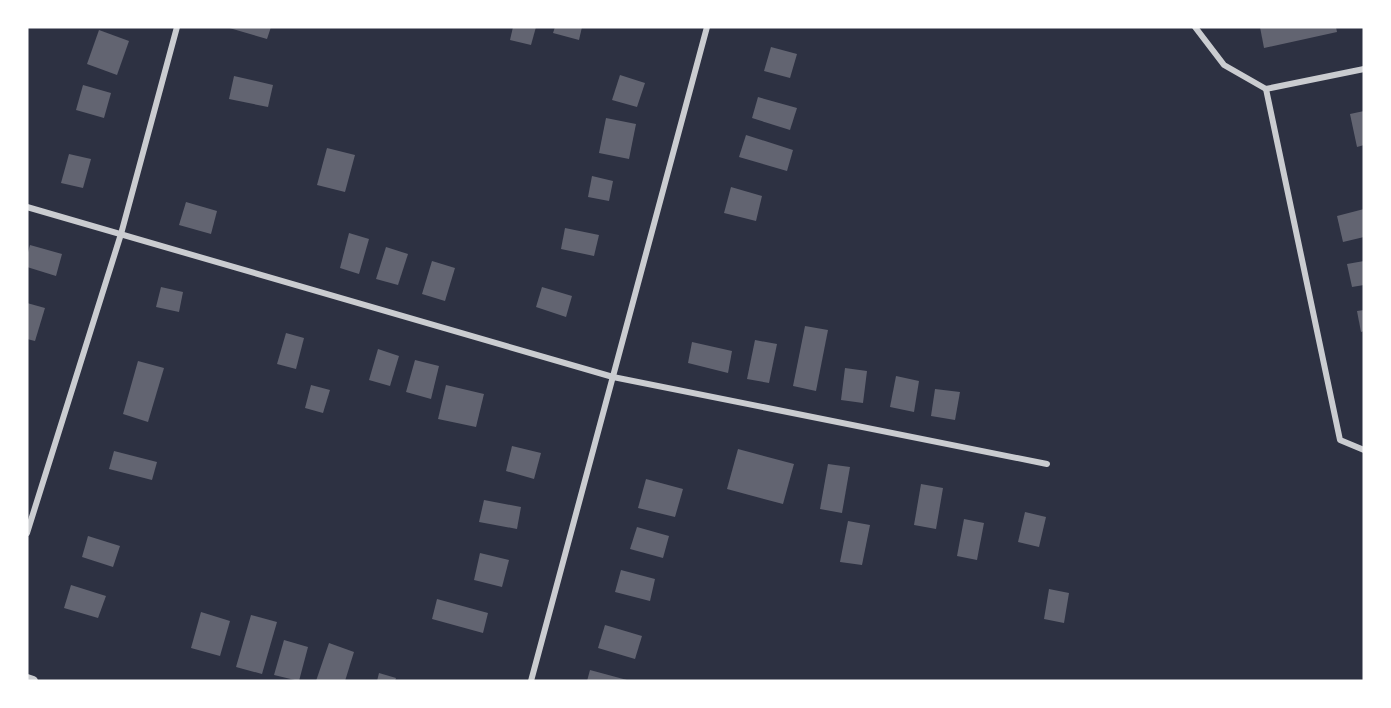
<svg xmlns="http://www.w3.org/2000/svg" width="1391" height="708" viewBox="0 0 1391 708" font-family="'Roboto Serif',serif">
	<style>
		.building { fill: #626471 }
		.lines { fill: none; stroke-linecap: round; stroke-linejoin: round }
		.minor { stroke: #caccd0; stroke-width: 6 }
		.tertiary { stroke: #caccd0; stroke-width: 10 }
	</style>
	<rect width="100%" height="100%" fill="#2d3142"/>
	<!-- building -->
	<g class="building">
		<polygon points="226,27 271,27 267,39"/>
		<polygon points="513,27 536,27 531,45 510,40"/>
		<polygon points="555,27 582,27 579,40 553,33"/>
		<polygon points="1260,27 1336,27 1337,32 1264,48"/>
		<polygon points="99,30 129,41 117,75 87,64"/>
		<polygon points="771,47 797,54 790,78 764,71"/>
		<polygon points="620,75 645,83 637,107 612,100"/>
		<polygon points="234,76 273,85 268,107 229,99"/>
		<polygon points="83,85 111,93 104,118 76,110"/>
		<polygon points="758,97 797,108 790,130 752,118"/>
		<polygon points="1364,111 1364,145 1357,147 1350,114"/>
		<polygon points="606,118 636,124 629,159 599,153"/>
		<polygon points="746,135 793,150 787,171 739,157"/>
		<polygon points="327,148 355,155 345,192 317,185"/>
		<polygon points="69,154 91,159 83,188 61,183"/>
		<polygon points="592,176 613,181 609,201 588,197"/>
		<polygon points="731,187 762,196 756,221 724,213"/>
		<polygon points="186,202 217,211 211,234 179,225"/>
		<polygon points="1364,209 1364,237 1343,242 1337,216"/>
		<polygon points="565,228 599,235 594,256 561,249"/>
		<polygon points="349,233 369,239 359,274 340,268"/>
		<polygon points="30,245 62,254 56,276 27,267 27,256"/>
		<polygon points="386,247 408,254 398,285 376,279"/>
		<polygon points="432,261 455,268 445,301 422,294"/>
		<polygon points="1364,261 1364,285 1352,287 1347,264"/>
		<polygon points="161,287 183,292 179,312 156,307"/>
		<polygon points="542,287 572,296 566,317 536,307"/>
		<polygon points="27,303 45,308 35,341 27,339"/>
		<polygon points="1364,310 1364,331 1361,332 1357,311"/>
		<polygon points="805,326 828,330 816,391 793,386"/>
		<polygon points="286,333 304,338 296,369 277,364"/>
		<polygon points="755,340 777,344 769,383 747,379"/>
		<polygon points="692,342 732,351 728,373 688,363"/>
		<polygon points="378,349 399,356 390,386 369,380"/>
		<polygon points="415,360 439,366 431,399 406,392"/>
		<polygon points="138,361 164,368 148,422 123,414"/>
		<polygon points="845,368 867,371 863,403 841,400"/>
		<polygon points="896,376 919,381 914,412 890,407"/>
		<polygon points="311,385 330,390 323,413 305,408"/>
		<polygon points="446,385 484,394 476,427 438,419"/>
		<polygon points="935,389 960,392 955,420 931,416"/>
		<polygon points="512,446 541,453 534,479 506,471"/>
		<polygon points="738,449 794,464 783,504 727,489"/>
		<polygon points="114,451 157,462 152,480 109,469"/>
		<polygon points="828,464 850,467 842,513 820,509"/>
		<polygon points="646,479 683,489 675,517 638,508"/>
		<polygon points="921,484 943,488 936,529 914,525"/>
		<polygon points="484,500 521,507 517,529 479,522"/>
		<polygon points="1025,512 1046,517 1039,547 1018,542"/>
		<polygon points="964,519 984,523 977,560 957,556"/>
		<polygon points="848,521 870,525 862,565 840,562"/>
		<polygon points="637,527 669,536 663,558 630,549"/>
		<polygon points="88,536 120,546 113,567 82,557"/>
		<polygon points="480,553 509,560 502,587 474,580"/>
		<polygon points="621,570 655,579 650,601 615,592"/>
		<polygon points="71,585 106,596 98,618 64,608"/>
		<polygon points="1049,589 1069,593 1064,623 1044,619"/>
		<polygon points="437,599 488,613 483,633 432,619"/>
		<polygon points="201,612 230,621 220,656 191,648"/>
		<polygon points="251,615 277,622 262,674 236,667"/>
		<polygon points="605,625 642,636 635,659 598,648"/>
		<polygon points="284,640 308,647 299,681 274,675"/>
		<polygon points="329,643 354,652 345,681 316,681"/>
		<polygon points="590,670 627,680 627,681 587,681"/>
		<polygon points="379,673 396,678 395,681 377,681"/>
	</g>
	<g class="lines">
		<!-- minor -->
		<g class="minor">
			<polyline points="1195,27 1224,65 1266,89"/>
			<polyline points="1266,89 1340,440 1364,450"/>
			<polyline points="1266,89 1364,69"/>
			<polyline points="27,207 613,377 1047,464"/>
			<polyline points="27,533 121,234 177,27"/>
			<polyline points="531,681 707,27"/>
		</g>
		<!-- tertiary -->
		<polyline class="tertiary" points="27,679 33,681"/>
	</g>
	<!-- border -->
	<rect width="1391" height="708" fill="none" stroke="#ffffff" stroke-width="57"/>
</svg>
